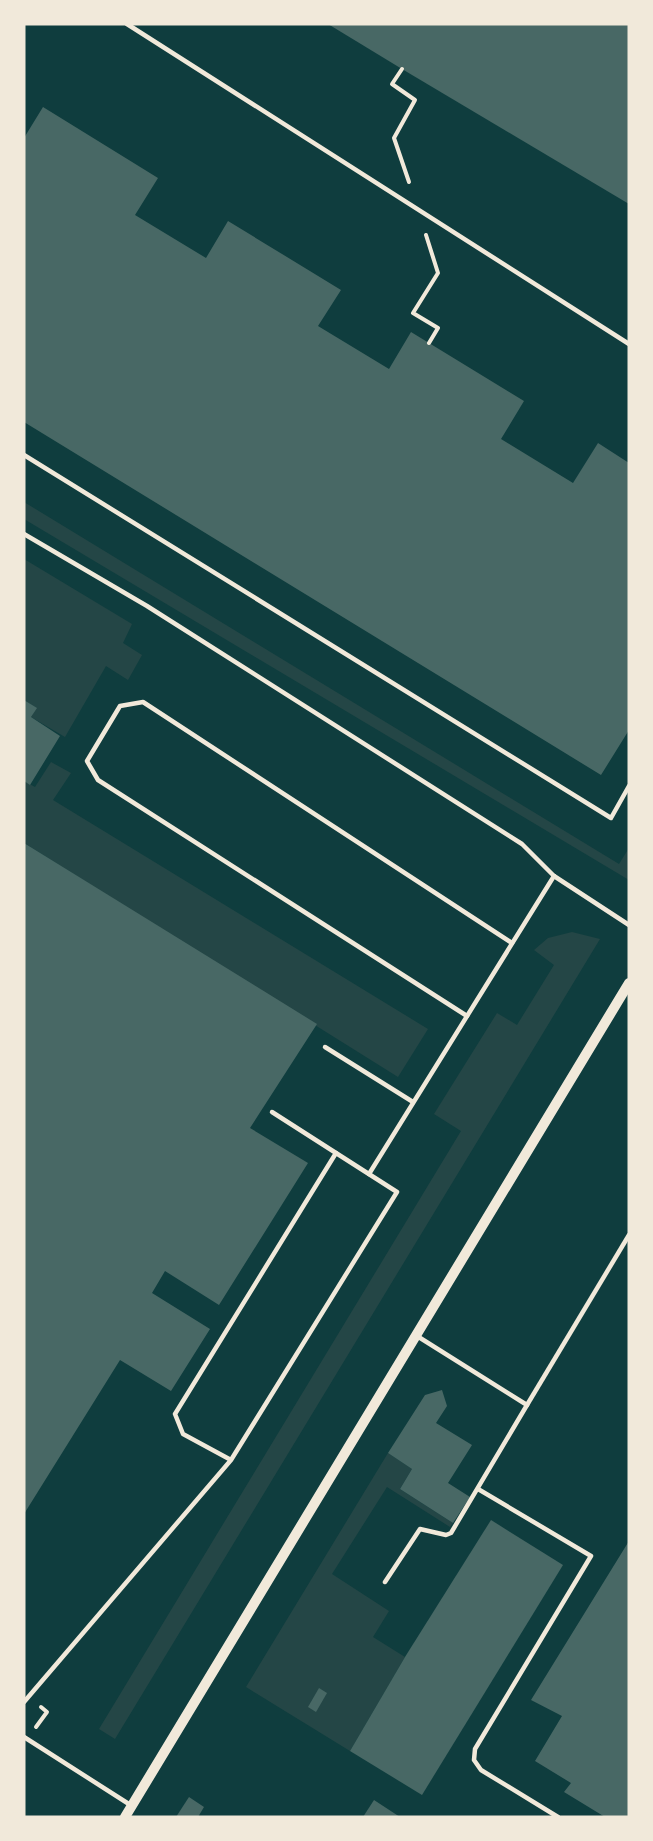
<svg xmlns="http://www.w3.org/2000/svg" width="653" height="1841" viewBox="0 0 653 1841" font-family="Jost,sans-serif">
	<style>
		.green { fill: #244646 }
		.building { fill: #486865 }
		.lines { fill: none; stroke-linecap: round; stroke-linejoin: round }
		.path { stroke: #f1e9da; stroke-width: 4 }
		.service { stroke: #f1e9da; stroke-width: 4.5 }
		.tertiary { stroke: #f1e9da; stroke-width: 10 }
	</style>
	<rect width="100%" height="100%" fill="#0f3d3e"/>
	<!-- green -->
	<g class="green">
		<polygon points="24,502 619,864 629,848 629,880 24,519"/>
		<polygon points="24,559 132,624 123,643 142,655 128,680 106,666 65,737 31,717 36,708 24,700"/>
		<polygon points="51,762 71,773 53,800 428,1029 398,1077 24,843 24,781 35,787"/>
		<polygon points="572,932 600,939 115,1739 99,1729 461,1131 434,1114 497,1013 517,1025 554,965 534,950 548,938"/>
		<polygon points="388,1453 412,1469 400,1489 453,1523 450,1527 387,1487 332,1574 389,1611 373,1637 405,1657 350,1751 246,1687"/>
	</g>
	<!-- building -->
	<g class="building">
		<polygon points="328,24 629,24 629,204 402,69"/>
		<polygon points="43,107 158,178 135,215 206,258 228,221 341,290 318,326 389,369 411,332 524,401 501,439 573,483 598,443 629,463 629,730 601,775 24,422 24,138"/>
		<polygon points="24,700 37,708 31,717 60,736 30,785 24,781"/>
		<polygon points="24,843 317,1024 250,1128 308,1163 219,1305 165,1271 152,1293 210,1329 171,1391 120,1360 24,1514"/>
		<polygon points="442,1390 447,1406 436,1423 472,1445 448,1483 470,1497 453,1523 400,1489 412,1469 388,1453 425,1395"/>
		<polygon points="491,1520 563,1565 422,1795 350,1751 405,1657"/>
		<polygon points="629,1541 629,1817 605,1817 564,1792 571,1783 535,1761 562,1716 531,1700"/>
		<polygon points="319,1688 327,1693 316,1712 308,1707"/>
		<polygon points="189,1797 204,1807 198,1817 176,1817"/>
		<polygon points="374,1800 400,1817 363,1817"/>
	</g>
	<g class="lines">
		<!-- path -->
		<g class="path">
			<polyline points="402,69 392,84 415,100 394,138 409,182"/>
			<polyline points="426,235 438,273 413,313 438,328 429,343"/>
			<polyline points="36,1727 47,1712 41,1707"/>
		</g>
		<!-- service -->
		<g class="service">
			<polyline points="127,24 629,344"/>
			<polyline points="24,455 611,818 629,786"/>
			<polyline points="24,534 147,606 522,844 554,876 629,925"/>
			<polyline points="467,1016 98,780 87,761 120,706 143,702 512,943"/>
			<polyline points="325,1047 413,1102"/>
			<polyline points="272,1112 336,1153"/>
			<polyline points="369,1174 554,876"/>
			<polyline points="527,1405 629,1235"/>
			<polyline points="478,1489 591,1556 475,1749 474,1760 481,1770 558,1817"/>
			<polyline points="385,1582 420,1529 446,1535 451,1533 527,1405 417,1336"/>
			<polyline points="24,1702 231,1460 397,1192 336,1153 175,1414 183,1434 231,1460"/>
			<polyline points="24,1737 132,1806"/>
		</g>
		<!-- tertiary -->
		<polyline class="tertiary" points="125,1817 629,983"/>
	</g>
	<!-- border -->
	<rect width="653" height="1841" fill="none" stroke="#f1e9da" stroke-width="51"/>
</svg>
